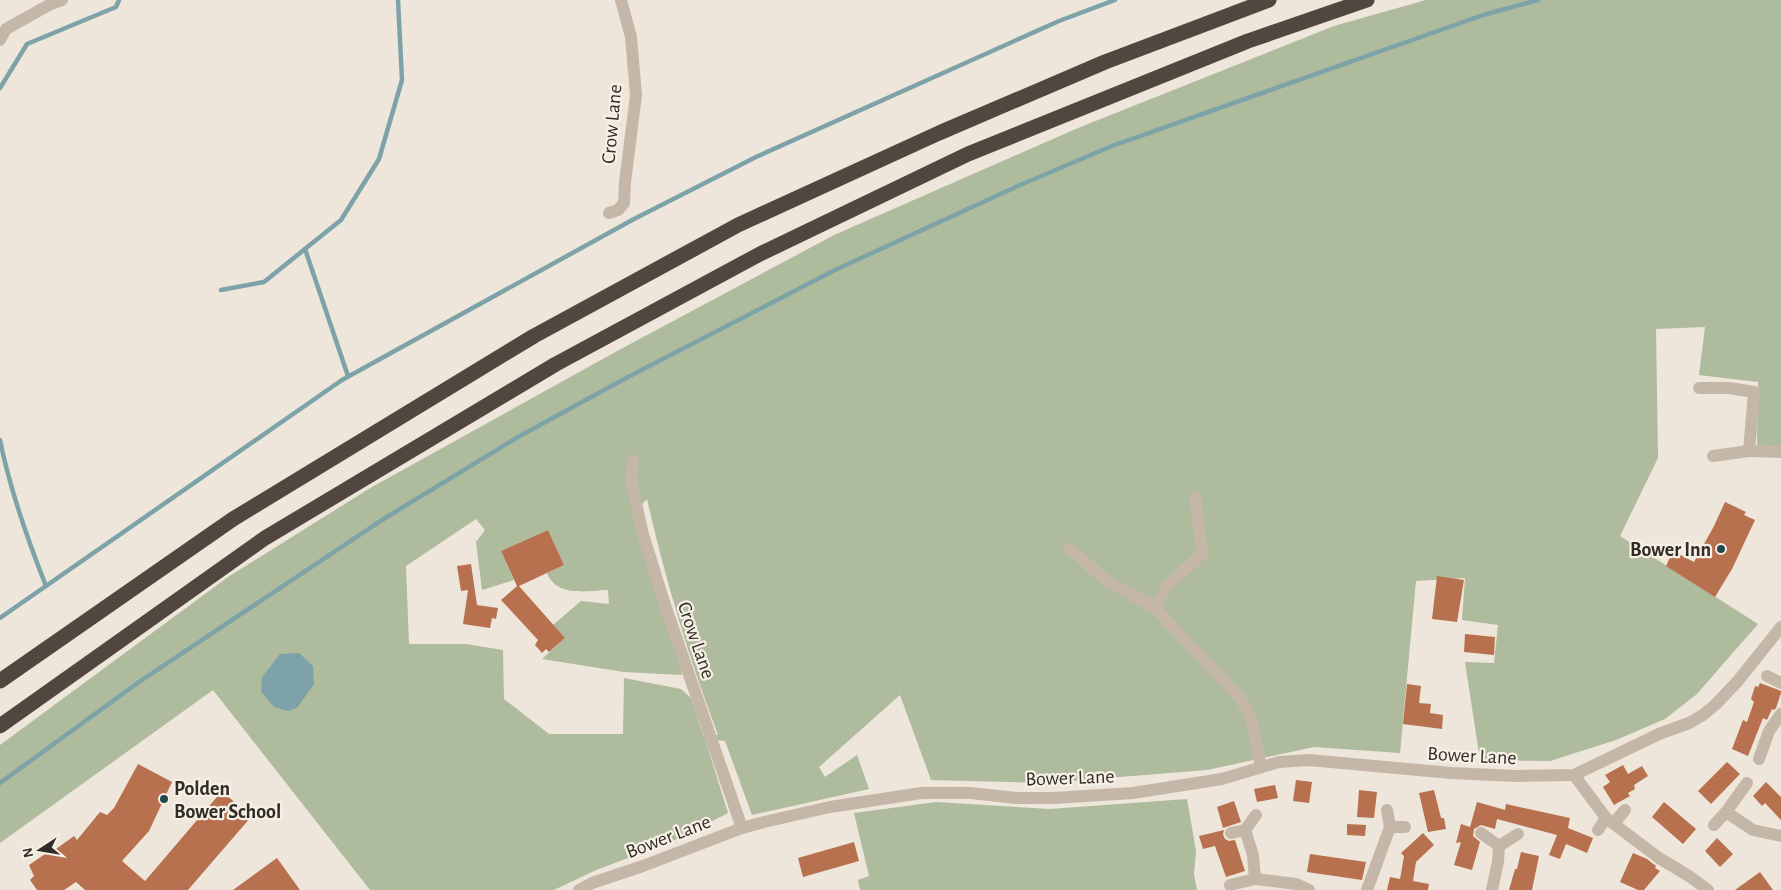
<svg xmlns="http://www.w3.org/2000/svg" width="1781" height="890" viewBox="0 0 1781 890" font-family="'Alegreya Sans',sans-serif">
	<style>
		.green { fill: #aebb9c; fill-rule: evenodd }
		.water { fill: #7da3a8 }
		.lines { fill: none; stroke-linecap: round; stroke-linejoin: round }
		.stream { stroke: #7da3a8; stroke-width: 4.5 }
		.building { fill: #b8714f }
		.minor { stroke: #c5b7a8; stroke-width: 12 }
		.highway { stroke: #52473f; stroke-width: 15 }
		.poi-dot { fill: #22484f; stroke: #f7f0e6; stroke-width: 2 }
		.labels { text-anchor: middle; stroke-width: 4.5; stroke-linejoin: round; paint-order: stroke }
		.street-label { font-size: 20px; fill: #322c27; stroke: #f7f0e6 }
		.poi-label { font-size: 20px; font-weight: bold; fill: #322c27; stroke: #f7f0e6; text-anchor: end }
	</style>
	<rect width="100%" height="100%" fill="#eee6da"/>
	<!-- green -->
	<g class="green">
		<path d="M1426,0H1781V446H1757L1758,382L1699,375L1705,327L1656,329L1658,458L1620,536L1758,624L1697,694L1665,719L1616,740L1550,761L1480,760L1465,662L1494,663L1498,625L1462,620L1465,578L1416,581L1400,753L1314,747L1207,770L1045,783L931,780L900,695L819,767L825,777L857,755L869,789L752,815L725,741L705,739L728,813L677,839L594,871L554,890H370L213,690L0,843V745L228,577L372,487L619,350L834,235L1078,128L1334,26ZM647,499C665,579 689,658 718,735H703L691,698L681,689L624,678L623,734H549L504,699L503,650L466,644H409L406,566L476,519L485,530L476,542L482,590L514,580L501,551L548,530L564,565L547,573C556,597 587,591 608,590L609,604L581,601L553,625L565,638L542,659L624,672L682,675L680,665L635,511Z"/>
		<polygon points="1187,799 1196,851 1194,874 1197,890 860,890 858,880 869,876 854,813 936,802 1050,809"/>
	</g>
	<!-- water -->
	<polygon class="water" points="299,653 313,666 314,684 297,708 288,711 274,707 261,691 262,677 280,654"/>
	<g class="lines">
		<!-- stream -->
		<g class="stream">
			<polyline points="0,88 27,44 116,7 119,0"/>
			<polyline points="305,249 348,376"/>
			<polyline points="221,290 264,282 341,220 379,159 402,80 398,0"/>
			<path d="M0,440C10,490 27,538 46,586"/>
			<polyline points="0,618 342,380 634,219 756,157 1059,21 1115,0"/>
			<polyline points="0,783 139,682 382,520 518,437 628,377 835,270 1020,185 1112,146 1483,15 1538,0"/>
		</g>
	</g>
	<!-- building -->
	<g class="building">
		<polygon points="1725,502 1746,512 1744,515 1755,520 1732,569 1715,597 1666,566 1673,551 1694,562 1714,526"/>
		<polygon points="548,530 564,565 519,586 565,638 549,652 546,649 542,653 535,645 538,640 501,600 517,586 501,551"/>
		<polygon points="471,564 477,605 498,608 496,619 492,618 490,628 463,624 468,590 461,591 457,566"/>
		<polygon points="1437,576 1464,580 1457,622 1432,619"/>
		<polygon points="1465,634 1495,637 1494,655 1464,652"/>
		<polygon points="1760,683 1781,691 1781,693 1776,708 1774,710 1772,709 1767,720 1763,718 1748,756 1732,749 1743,720 1747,722 1754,702 1751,699 1755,686 1758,687"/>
		<polygon points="1407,684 1421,686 1419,703 1431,704 1430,713 1443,715 1442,729 1403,724"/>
		<polygon points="1727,762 1740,774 1711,804 1698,791"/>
		<polygon points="138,764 172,782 149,831 122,861 145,881 222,791 251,817 188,890 85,890 76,882 64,890 37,890 30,880 34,876 29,865 48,852 49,854 74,836 77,840 100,812 107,815 114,808"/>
		<polygon points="1623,765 1628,774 1642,766 1648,776 1634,785 1635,789 1628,793 1630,796 1614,805 1603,787 1610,782 1605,775"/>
		<polygon points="1296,780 1312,782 1309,803 1293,801"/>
		<polygon points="1766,782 1781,797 1781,820 1765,803 1762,806 1753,796"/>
		<polygon points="1275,785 1278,798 1257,802 1254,789"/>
		<polygon points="1359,790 1377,792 1374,818 1357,817"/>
		<polygon points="1434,790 1441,818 1444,818 1446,829 1428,832 1419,793"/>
		<polygon points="1234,801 1241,822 1223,828 1217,807"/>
		<polygon points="1477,802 1505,810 1506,804 1570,818 1568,828 1593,838 1587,853 1566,844 1560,859 1549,855 1557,835 1497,819 1495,829 1481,825 1474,829 1473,836 1480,842 1472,870 1454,865 1461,842 1456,843 1461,824 1470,827"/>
		<polygon points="1664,802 1696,829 1683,844 1652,817"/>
		<polygon points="1347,824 1366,825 1365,836 1347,835"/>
		<polygon points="1224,830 1223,834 1225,839 1229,841 1235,840 1245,871 1226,877 1215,846 1203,849 1199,836"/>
		<polygon points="1423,833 1434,845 1416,862 1413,881 1429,884 1428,890 1387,890 1390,877 1400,879 1404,856 1401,853"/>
		<polygon points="1717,838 1733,854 1720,867 1705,851"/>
		<polygon points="854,842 859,861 803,877 798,858"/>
		<polygon points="1521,852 1539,856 1532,890 1509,890 1515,869 1517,869"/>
		<polygon points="1633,853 1647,859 1656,866 1655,868 1660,871 1644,890 1638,890 1620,882"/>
		<polygon points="1310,854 1366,862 1362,880 1307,872"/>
		<polygon points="277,858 300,890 233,890"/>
		<polygon points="1760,872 1773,890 1735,890"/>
	</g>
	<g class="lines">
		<!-- minor -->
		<g class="minor">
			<polyline points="0,40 6,29 49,5 62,0"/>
			<polyline points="609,213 618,210 624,203 625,182 636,95 631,37 621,0"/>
			<polyline points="1699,388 1729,388 1754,392 1749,451 1781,452"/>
			<polyline points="1713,456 1749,451"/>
			<polyline points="633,461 631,479 642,531 664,602 742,828"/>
			<polyline points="1195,498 1202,554 1169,584 1154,607 1240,698 1251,717 1261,767"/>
			<polyline points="1070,549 1107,581 1154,607"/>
			<polyline points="1767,676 1781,683"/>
			<polyline points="1759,759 1769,731 1781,714"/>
			<polyline points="1574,775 1606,818 1659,858 1689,876 1708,890"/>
			<polyline points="1726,812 1753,830 1781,836"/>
			<polyline points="1256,815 1245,830 1253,855 1255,879 1296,884 1309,890"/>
			<polyline points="1614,823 1625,810"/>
			<polyline points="1714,825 1726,812 1747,783"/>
			<polyline points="1390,827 1405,827"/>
			<polyline points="1598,830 1606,818"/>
			<polyline points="1231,833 1245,830"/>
			<polyline points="1481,833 1499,846 1498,861 1492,890"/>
			<polyline points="1499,846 1518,834"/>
			<polyline points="1230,885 1255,879"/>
			<polyline points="579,890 592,883 643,866 742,828 764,822 830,807 921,793 971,793 1016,798 1054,798 1133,793 1222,779 1279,762 1309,760 1451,773 1515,776 1574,775 1659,734 1689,723 1703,715 1715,705 1737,682 1781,627"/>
			<polyline points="1367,890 1390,827 1387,810"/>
		</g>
		<!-- highway -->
		<g class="highway">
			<polyline points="0,681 233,519 534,336 738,225 939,133 1105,62 1269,0"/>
			<polyline points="0,726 265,538 556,364 760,254 968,154 1248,41 1367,0"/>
		</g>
	</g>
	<!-- markers -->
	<g class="poi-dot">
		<circle cx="1721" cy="549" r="5"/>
		<circle cx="164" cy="799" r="5"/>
	</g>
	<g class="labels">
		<!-- street labels -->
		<g class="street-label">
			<text transform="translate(611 124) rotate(-85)" y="7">Crow Lane</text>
			<text transform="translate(697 640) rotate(71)" y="7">Crow Lane</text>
			<text transform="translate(1472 755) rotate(3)" y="7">Bower Lane</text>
			<text transform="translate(1070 777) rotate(-2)" y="7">Bower Lane</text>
			<text transform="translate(668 836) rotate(-21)" y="7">Bower Lane</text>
		</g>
		<!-- poi labels -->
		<g class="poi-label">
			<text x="1711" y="556">Bower Inn</text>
			<text x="174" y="795" text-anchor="start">Polden<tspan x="174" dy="23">Bower School</tspan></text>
		</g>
	</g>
	<!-- north arrow -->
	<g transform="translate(40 850) rotate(258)" stroke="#f7f0e6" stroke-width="4" paint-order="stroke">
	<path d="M0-4L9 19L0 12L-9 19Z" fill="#322c27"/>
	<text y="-8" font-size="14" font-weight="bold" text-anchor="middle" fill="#322c27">N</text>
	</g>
</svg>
